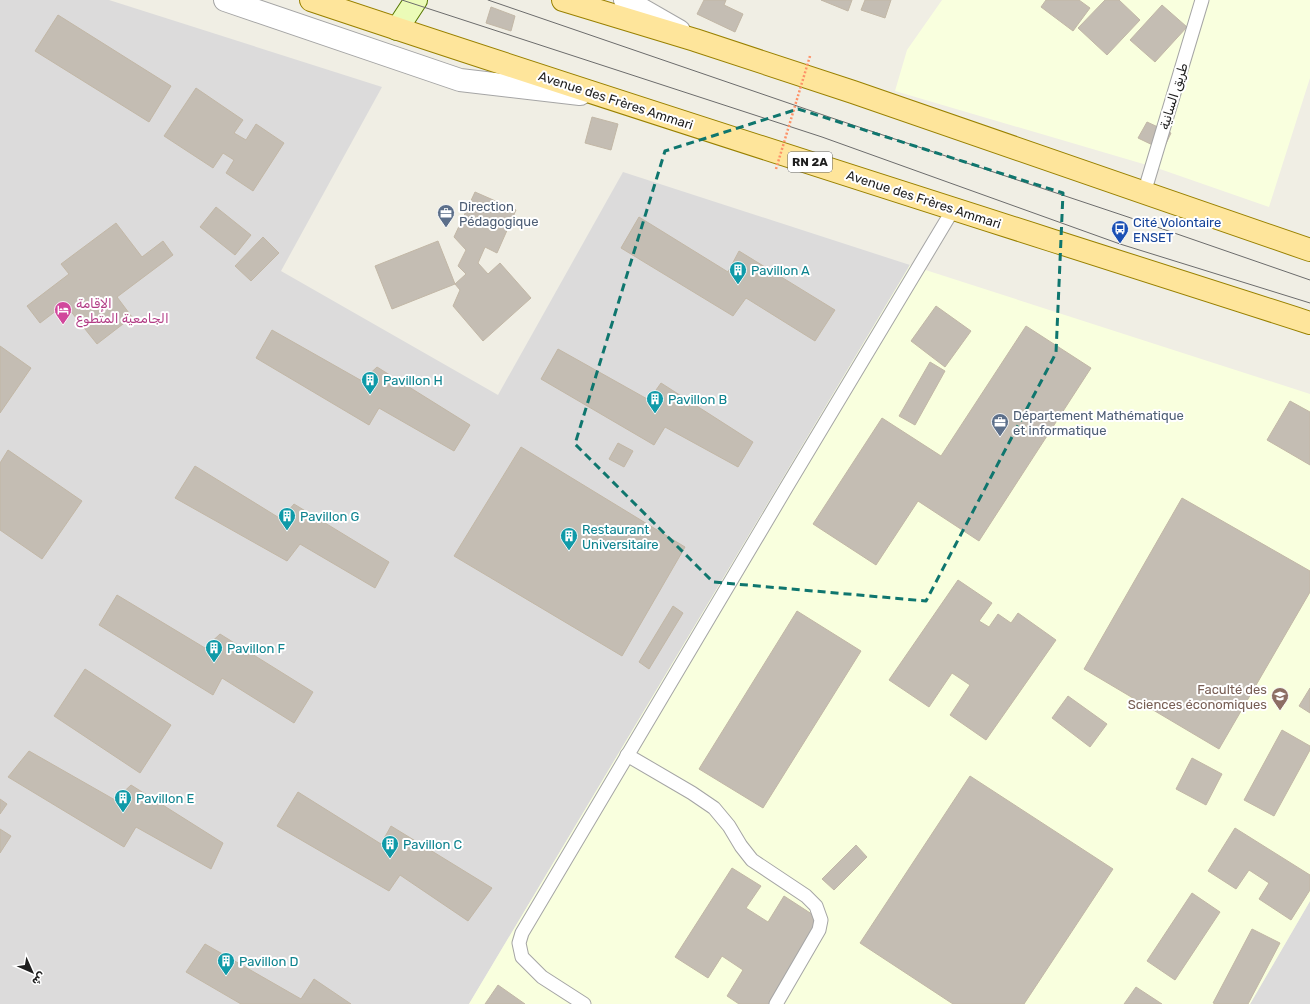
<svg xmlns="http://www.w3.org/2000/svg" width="1310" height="1004" viewBox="0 0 1310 1004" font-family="Rubik,'Noto Naskh Arabic',sans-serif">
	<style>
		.residential { fill: #dcdbdb }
		.education { fill: #f9ffde }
		.building { fill: #c4bdb3; stroke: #c2b7a6 }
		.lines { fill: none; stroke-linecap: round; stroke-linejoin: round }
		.service-casing { stroke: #a5a5a5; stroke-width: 15 }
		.minor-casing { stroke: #a5a5a5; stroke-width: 24 }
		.secondary-casing { stroke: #577802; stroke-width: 24 }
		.primary-casing { stroke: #998100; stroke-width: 24 }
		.service { stroke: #fff; stroke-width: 13 }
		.minor { stroke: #fff; stroke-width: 22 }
		.secondary { stroke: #ebfbb7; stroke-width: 22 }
		.primary { stroke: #fee59b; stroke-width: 22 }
		.tram { stroke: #6c6c6c; stroke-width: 1 }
		.path-bridge { stroke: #fd9268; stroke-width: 2.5; stroke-dasharray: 2 2; stroke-linecap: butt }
		.marked { fill: none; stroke: #0f766e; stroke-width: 3; stroke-dasharray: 8 5; stroke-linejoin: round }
		.labels { text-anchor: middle; stroke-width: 4; stroke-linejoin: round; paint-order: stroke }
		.shield { fill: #fff; stroke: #626262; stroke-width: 1 }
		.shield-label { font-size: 12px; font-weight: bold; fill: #1e1e1e }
		.street-label { font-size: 13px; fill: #1e1e1e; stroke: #fff }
		.service-label { font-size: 13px; fill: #4e5e75; stroke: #fff; text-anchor: start }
		.transit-label { font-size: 13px; fill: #164399; stroke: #fff; text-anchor: start }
		.culture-label { font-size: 13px; fill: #0d838f; stroke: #fff; text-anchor: start }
		.hotel-label { font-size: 13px; fill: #b23c85; stroke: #fff; text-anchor: start }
		.education-label { font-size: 13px; fill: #785e54; stroke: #fff; text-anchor: end }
	</style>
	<rect width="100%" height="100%" fill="#f0eee4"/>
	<!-- residential -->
	<g class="residential">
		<polygon points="0,0 109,0 382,87 281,271 498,395 623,172 910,265 469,1004 0,1004"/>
		<polygon points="1310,901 1310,1004 1250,1004"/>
	</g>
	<!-- education -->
	<g class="education">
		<polygon points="942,0 1310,0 1310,78 1269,207 1157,168 895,91 907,50"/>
		<polygon points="910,265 1310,394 1310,901 1250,1004 469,1004"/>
	</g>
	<!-- building -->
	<g class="building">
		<polygon points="704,0 726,0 724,5 743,14 735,32 697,14"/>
		<polygon points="821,0 852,0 848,11"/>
		<polygon points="865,0 891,0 885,18 861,10"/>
		<polygon points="1046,0 1079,0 1090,8 1073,31 1041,7"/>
		<polygon points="1105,0 1119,0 1140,20 1107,55 1078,28"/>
		<polygon points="1162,5 1187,27 1155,62 1130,40"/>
		<polygon points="491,7 515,16 511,31 486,23"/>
		<polygon points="58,15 171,86 149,122 35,51"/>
		<polygon points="196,88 243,120 234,133 246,140 256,124 284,143 253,191 226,173 234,160 223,153 213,168 164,136"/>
		<polygon points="592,117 618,124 611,150 585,143"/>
		<polygon points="1147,122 1171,133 1163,150 1138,138"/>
		<polygon points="475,192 516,210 497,253 485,247 478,263 488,274 500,263 531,298 483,341 453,306 460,290 455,284 466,274 458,266 466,250 454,237"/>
		<polygon points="216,207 251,235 235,255 200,227"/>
		<polygon points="639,217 728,272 739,251 835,310 815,341 746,298 733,316 621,248"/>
		<polygon points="116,223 142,257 163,241 173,255 117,297 132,317 97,344 65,304 40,323 27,306 69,274 61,264"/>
		<polygon points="263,237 279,253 251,281 235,266"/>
		<polygon points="438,241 455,284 392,309 375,266"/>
		<polygon points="936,306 971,331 945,367 911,341"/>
		<polygon points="1026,326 1091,368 979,541 918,501 876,565 813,524 882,418 941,456"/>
		<polygon points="272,330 362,381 377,367 470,425 454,451 379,408 369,425 256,358"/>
		<polygon points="0,346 31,368 0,413"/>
		<polygon points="558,349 649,400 661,383 753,442 738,467 665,427 654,445 541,379"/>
		<polygon points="930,362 945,371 915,425 899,416"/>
		<polygon points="1290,401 1310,412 1310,465 1267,440"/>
		<polygon points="618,443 633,451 624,467 609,459"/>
		<polygon points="521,447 685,547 622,656 454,556"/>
		<polygon points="8,450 82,501 42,559 0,530 0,463"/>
		<polygon points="195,466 281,519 294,504 389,562 375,588 300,544 287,561 175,498"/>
		<polygon points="1182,498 1310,571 1310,592 1219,749 1084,669"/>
		<polygon points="958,580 992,603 979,621 989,627 998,614 1011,623 1018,613 1056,640 986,740 950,715 970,685 952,673 929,707 889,680"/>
		<polygon points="117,595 205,648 220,634 313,692 294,723 222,678 213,695 99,625"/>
		<polygon points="673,606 683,613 649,669 639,662"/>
		<polygon points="797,611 861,651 763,808 699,769"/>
		<polygon points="85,669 171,725 140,773 54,716"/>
		<polygon points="1310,688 1310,713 1299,706"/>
		<polygon points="1068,696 1107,724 1090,747 1052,718"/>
		<polygon points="1282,730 1310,746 1310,750 1274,816 1244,800"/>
		<polygon points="29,751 115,800 131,785 223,843 211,869 136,827 124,847 8,777"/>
		<polygon points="1192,758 1222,774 1206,805 1176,789"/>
		<polygon points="970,776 1113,869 1024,1004 953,1004 860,943"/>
		<polygon points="298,792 381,844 391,826 492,888 468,921 400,875 389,891 277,826"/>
		<polygon points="0,799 7,804 0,814"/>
		<polygon points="1235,828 1310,875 1310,890 1291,920 1259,899 1269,883 1249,870 1236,889 1208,871"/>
		<polygon points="0,829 11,836 0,853"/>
		<polygon points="856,845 867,857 834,890 822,879"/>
		<polygon points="732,868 761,886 746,908 768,922 784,896 824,922 771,1004 739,1004 727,996 743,970 722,956 708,978 675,957"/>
		<polygon points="1192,893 1220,912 1175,980 1147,961"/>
		<polygon points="1252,929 1280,943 1248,1004 1216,1004 1213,1003"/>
		<polygon points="205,944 301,999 314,979 351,1004 241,1004 186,972"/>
		<polygon points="498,985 525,1004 485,1004"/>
		<polygon points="1136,987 1162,1004 1124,1004"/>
	</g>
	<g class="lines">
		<defs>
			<g id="service">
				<polyline points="1144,193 1202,0"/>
				<polyline points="627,755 692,793 714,808 729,826 741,846 752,860 806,896 816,906 821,920 819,930 776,1004"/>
				<polyline points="584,1004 542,977 522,957 519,943 522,933 786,488 954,208"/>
			</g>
			<g id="minor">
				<polyline points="225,0 460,80 580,94"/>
				<polyline points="625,0 679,31"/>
			</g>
			<polyline id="secondary" points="397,29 416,0"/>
			<g id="primary">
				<path d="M311,0C643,111 977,216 1310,323"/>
				<polyline points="563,0 695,40 853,92 1310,250"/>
			</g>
		</defs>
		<!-- service casing -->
		<use href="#service" class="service-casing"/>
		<!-- minor casing -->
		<use href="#minor" class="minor-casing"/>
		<!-- secondary casing -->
		<use href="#secondary" class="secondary-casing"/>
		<!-- primary casing -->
		<use href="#primary" class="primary-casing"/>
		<!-- service -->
		<use href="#service" class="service"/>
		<!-- minor -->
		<use href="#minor" class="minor"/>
		<!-- secondary -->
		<use href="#secondary" class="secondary"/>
		<!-- primary -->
		<use href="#primary" class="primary"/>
		<!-- tram -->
		<g class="tram">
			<polyline points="402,0 822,137 1120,244 1310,303"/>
			<polyline points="488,0 832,118 1128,217 1310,280"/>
		</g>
		<!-- path-bridge -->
		<polyline class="path-bridge" points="776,169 810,56"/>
	</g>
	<!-- marked area -->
	<path class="marked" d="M798,109L1063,193L1056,353L926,601L713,582L575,444L665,151Z"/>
	<!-- icons -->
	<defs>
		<symbol id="office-pin" viewBox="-11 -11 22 30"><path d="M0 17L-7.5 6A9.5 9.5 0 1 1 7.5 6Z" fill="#5c6f8a" stroke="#fff"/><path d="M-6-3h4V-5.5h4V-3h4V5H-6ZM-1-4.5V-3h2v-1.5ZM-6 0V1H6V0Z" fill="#fff"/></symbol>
		<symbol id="bus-pin" viewBox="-11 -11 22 30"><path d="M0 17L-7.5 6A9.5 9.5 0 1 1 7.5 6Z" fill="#1a4fb4" stroke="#fff"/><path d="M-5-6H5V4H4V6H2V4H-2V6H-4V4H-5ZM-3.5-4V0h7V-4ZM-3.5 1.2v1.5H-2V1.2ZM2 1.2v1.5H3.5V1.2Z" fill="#fff"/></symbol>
		<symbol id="building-pin" viewBox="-11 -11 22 30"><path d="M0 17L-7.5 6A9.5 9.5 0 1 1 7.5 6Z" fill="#0f9aa8" stroke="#fff"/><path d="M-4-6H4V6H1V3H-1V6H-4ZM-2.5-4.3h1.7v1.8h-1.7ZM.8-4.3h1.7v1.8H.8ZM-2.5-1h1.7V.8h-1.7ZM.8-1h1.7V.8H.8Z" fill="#fff"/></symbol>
		<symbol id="hotel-pin" viewBox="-11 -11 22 30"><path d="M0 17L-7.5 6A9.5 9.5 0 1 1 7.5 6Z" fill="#d1479c" stroke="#fff"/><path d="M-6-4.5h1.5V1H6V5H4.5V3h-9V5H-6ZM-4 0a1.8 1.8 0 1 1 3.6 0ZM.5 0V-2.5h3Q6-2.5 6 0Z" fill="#fff"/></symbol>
		<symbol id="university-pin" viewBox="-11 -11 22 30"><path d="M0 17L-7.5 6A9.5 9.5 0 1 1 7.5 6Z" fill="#8d6e63" stroke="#fff"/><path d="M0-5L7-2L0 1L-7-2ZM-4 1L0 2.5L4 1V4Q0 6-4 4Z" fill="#fff"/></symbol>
	</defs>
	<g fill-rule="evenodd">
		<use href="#office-pin" x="436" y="203" width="20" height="27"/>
		<use href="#bus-pin" x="1110" y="219" width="20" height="27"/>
		<use href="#building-pin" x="728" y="260" width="20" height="27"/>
		<use href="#hotel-pin" x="53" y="300" width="20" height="27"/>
		<use href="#building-pin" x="360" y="370" width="20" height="27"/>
		<use href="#building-pin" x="645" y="389" width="20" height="27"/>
		<use href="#office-pin" x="990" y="412" width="20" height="27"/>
		<use href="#building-pin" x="277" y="506" width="20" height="27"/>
		<use href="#building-pin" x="559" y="526" width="20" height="27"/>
		<use href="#building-pin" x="204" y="638" width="20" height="27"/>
		<use href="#university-pin" x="1270" y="686" width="20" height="27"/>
		<use href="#building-pin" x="113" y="788" width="20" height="27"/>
		<use href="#building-pin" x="380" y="834" width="20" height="27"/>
		<use href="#building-pin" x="216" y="951" width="20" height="27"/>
	</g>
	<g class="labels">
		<!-- shield labels -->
		<rect class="shield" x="788" y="152" width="44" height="20" rx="3"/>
		<g class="shield-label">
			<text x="810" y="166">RN 2A</text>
		</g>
		<!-- street labels -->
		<g class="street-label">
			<text transform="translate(1173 96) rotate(-73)" y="5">طريق السانية</text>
			<text transform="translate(616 100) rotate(18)" y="5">Avenue des Frères Ammari</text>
			<text transform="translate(924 199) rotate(18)" y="5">Avenue des Frères Ammari</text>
		</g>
		<!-- service labels -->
		<g class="service-label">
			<text x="459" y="211">Direction<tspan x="459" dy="15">Pédagogique</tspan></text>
			<text x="1013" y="420">Département Mathématique<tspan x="1013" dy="15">et informatique</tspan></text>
		</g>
		<!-- transit labels -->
		<g class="transit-label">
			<text x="1133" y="227">Cité Volontaire<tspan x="1133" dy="15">ENSET</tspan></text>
		</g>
		<!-- culture labels -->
		<g class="culture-label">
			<text x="751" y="275">Pavillon A</text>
			<text x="383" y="385">Pavillon H</text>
			<text x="668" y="404">Pavillon B</text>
			<text x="300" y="521">Pavillon G</text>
			<text x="582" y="534">Restaurant<tspan x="582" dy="15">Universitaire</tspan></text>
			<text x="227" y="653">Pavillon F</text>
			<text x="136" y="803">Pavillon E</text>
			<text x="403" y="849">Pavillon C</text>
			<text x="239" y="966">Pavillon D</text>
		</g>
		<!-- hotel labels -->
		<g class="hotel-label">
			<text x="76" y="308">الإقامة<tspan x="76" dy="15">الجامعية المتطوع</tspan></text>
		</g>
		<!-- education labels -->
		<g class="education-label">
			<text x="1267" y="694">Faculté des<tspan x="1267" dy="15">Sciences économiques</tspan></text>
		</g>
	</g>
	<!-- north arrow -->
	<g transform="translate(32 972) rotate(135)" stroke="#ffffff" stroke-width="3" paint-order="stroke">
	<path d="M0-3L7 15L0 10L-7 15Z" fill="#1e1e1e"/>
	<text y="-6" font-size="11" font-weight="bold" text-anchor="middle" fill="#1e1e1e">ش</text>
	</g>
</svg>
